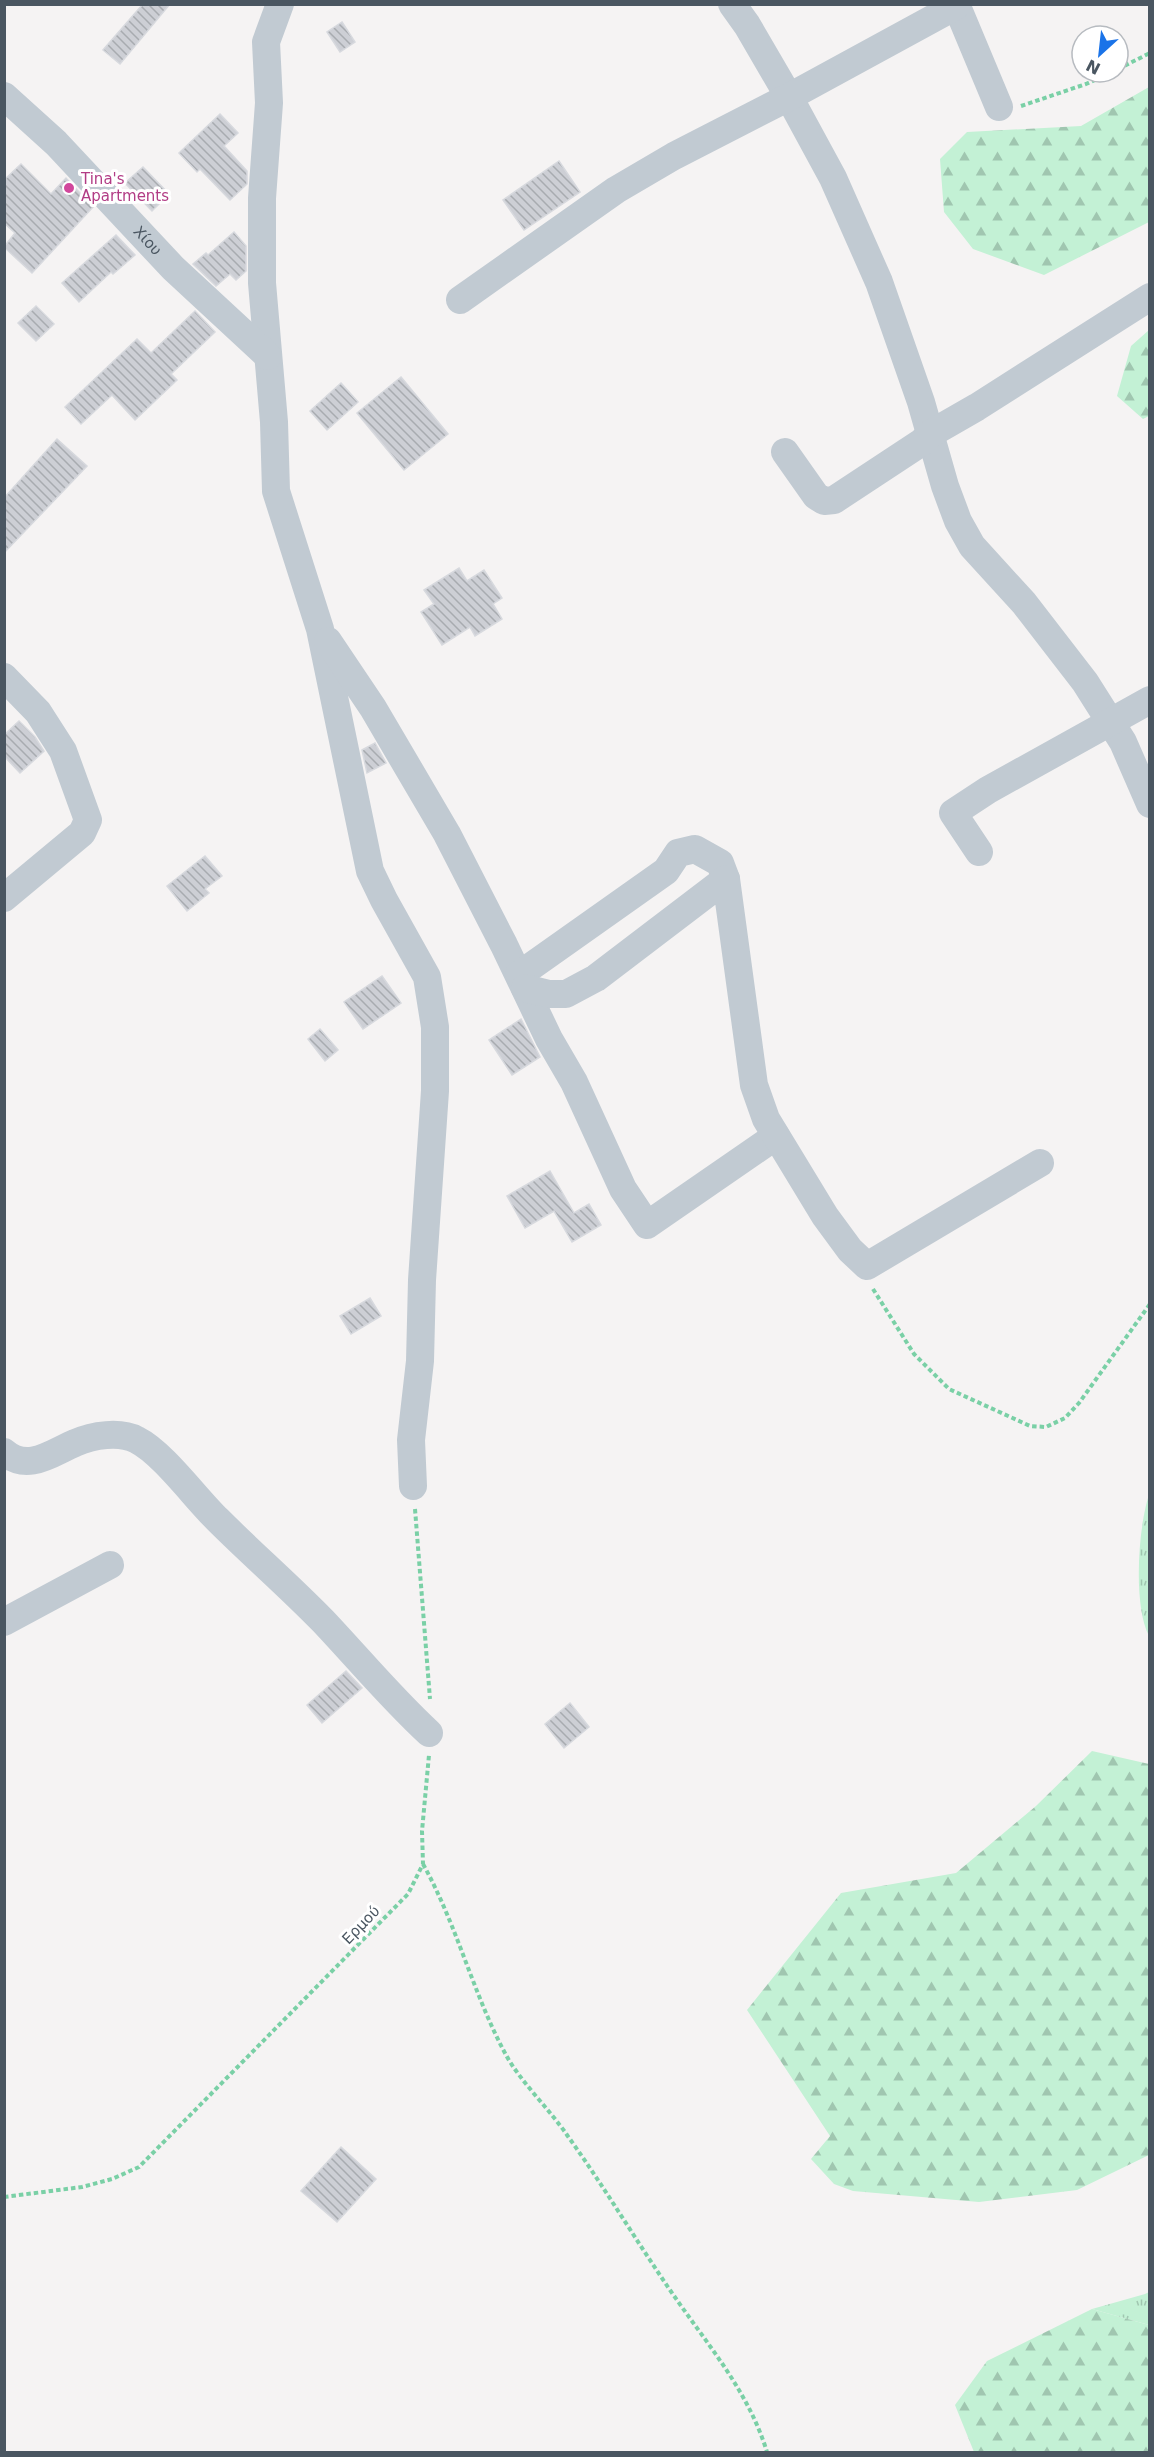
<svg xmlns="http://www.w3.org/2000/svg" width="1154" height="2457" viewBox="0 0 1154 2457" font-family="'DejaVu Sans',sans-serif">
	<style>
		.grass { fill: url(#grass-tufts) }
		.forest { fill: url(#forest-firs) }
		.building { fill: url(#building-back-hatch); stroke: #d7d9de; stroke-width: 1.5 }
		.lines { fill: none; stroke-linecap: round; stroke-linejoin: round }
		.path { stroke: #7ad0a6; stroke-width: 4; stroke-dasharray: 4.5 3; stroke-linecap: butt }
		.minor { stroke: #c1cad2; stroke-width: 28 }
		.hotel-dot { fill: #d1479c; stroke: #fff; stroke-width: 2 }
		.labels { text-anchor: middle; stroke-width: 6; stroke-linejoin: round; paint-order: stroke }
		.hotel-label { font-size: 15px; fill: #b23c85; stroke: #fff; text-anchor: start }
		.street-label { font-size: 15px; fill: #4a5661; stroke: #fff }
	</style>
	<defs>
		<pattern id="grass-tufts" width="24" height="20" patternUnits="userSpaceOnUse" patternTransform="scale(1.5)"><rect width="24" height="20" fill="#c3f1d5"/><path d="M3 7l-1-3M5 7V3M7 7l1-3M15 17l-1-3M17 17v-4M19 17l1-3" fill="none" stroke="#a0c6b0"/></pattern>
		<pattern id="forest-firs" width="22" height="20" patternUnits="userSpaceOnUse" patternTransform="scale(1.5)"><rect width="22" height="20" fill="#c3f1d5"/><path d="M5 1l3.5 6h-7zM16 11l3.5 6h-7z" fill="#a0c6b0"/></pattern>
		<pattern id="building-back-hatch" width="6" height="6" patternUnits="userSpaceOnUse" patternTransform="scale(1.5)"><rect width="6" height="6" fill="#cdcfd5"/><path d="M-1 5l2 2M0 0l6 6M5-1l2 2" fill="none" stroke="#a8abb0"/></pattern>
	</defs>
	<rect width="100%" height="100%" fill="#f5f3f3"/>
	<!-- grass -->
	<g class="grass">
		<path d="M1149,1495L1150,1636H1149C1133,1606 1138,1527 1149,1495Z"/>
		<polygon points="1149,2292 1149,2325 1092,2309 1145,2294"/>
	</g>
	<!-- forest -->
	<g class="forest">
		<polygon points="1149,87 1149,222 1044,275 973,249 944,212 940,159 967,132 1081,126"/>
		<polygon points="1149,330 1149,416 1143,419 1117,396 1131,346"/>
		<polygon points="1092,1751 1149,1764 1149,2155 1077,2190 979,2202 853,2191 834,2184 811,2159 830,2136 747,2010 841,1893 956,1873 1036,1806"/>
		<polygon points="1092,2309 1149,2325 1149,2452 974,2452 955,2405 987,2361"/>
	</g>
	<!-- building -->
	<g class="building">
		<polygon points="143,4 170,4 120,64 103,50"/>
		<polygon points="342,22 355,42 340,52 327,32"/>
		<polygon points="220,114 238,133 224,146 247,171 247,184 230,200 200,169 197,172 179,153"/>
		<polygon points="559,161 580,192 524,230 503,200"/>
		<polygon points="21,164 51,194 66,178 93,207 32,273 4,247 15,233 4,223 4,180"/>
		<polygon points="143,167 169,194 152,211 125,183"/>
		<polygon points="234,232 246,246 246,271 236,280 230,274 216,286 193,264 206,253 208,255"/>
		<polygon points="116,235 135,255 113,274 111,272 79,302 62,283"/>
		<polygon points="36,306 54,324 36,341 18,323"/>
		<polygon points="195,311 215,332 171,374 177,380 135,420 112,395 81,424 65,407 137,339 151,353"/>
		<polygon points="401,377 448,434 404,470 357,413"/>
		<polygon points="341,383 358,402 327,430 310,411"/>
		<polygon points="57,439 87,466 4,553 4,498"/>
		<polygon points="459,568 467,581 484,570 502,598 493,604 502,619 475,636 470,627 442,645 421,612 434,604 424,590"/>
		<polygon points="19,721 35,737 44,751 20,773 4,756 4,735"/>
		<polygon points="375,743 386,763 367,773 362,750"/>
		<polygon points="205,856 222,876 205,889 209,893 187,911 167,886"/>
		<polygon points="382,976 401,1003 363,1029 344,1002"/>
		<polygon points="521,1019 540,1057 512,1075 489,1040"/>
		<polygon points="320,1029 338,1050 325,1061 308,1039"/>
		<polygon points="550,1171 574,1213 589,1204 601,1225 572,1242 554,1211 525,1228 507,1196"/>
		<polygon points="370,1298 381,1316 351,1334 340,1316"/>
		<polygon points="346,1671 362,1688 322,1723 307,1705"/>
		<polygon points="570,1703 589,1727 564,1748 545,1724"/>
		<polygon points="341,2147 376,2179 337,2222 301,2191"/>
	</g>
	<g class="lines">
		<!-- path -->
		<g class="path">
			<polyline points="1118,69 1150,53"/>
			<polyline points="1021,106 1086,84 1112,72"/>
			<polyline points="873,1289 914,1354 949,1389 1030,1426 1046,1427 1065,1418 1079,1403 1150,1304"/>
			<polyline points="415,1509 430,1699"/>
			<path d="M423,1864C457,1925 473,1994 506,2055C520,2081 550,2110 567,2135C603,2185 635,2239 670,2290C706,2343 748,2390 767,2452"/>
			<polyline points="4,2197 82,2187 112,2179 139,2167 408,1894 423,1864 422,1831 429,1755"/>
		</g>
		<!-- minor -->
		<g class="minor">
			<polyline points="280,4 266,42 269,103 262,198 262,283 274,422 276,491 320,629 370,871 384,900 427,977 435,1027 435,1091 422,1280 420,1361 411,1440 413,1486"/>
			<polyline points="732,4 747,25 789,97 833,178 879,282 921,402 945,486 958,521 972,546 1024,603 1085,682 1123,742 1150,804"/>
			<polyline points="956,4 999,107"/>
			<path id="s1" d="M4,96L56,143L173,268L268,356"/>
			<polyline points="460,300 616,190 674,156 789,97 956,6"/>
			<polyline points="785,452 816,496 824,501 834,500 922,442 930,434 977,407 1150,297"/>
			<polyline points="328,641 373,708 447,834 504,945 549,1039 574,1082 623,1189 647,1225 776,1136"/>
			<polyline points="4,677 38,712 63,751 88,820 82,833 4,898"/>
			<polyline points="979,852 953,813 988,790 1150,700"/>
			<polyline points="519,975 666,871 678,853 695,849 720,863 726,879"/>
			<polyline points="525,988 549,994 566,994 596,978 726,879 754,1085 766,1119 825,1216 850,1250 867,1266 1040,1163"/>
			<path d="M4,1452C28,1473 53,1452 75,1443C93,1435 120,1431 137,1440C163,1453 196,1499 218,1520C252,1554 289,1586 323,1621C358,1658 391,1698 429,1733"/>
			<polyline points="4,1622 110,1565"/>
		</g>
	</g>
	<!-- markers -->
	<circle class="hotel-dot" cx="69" cy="188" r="6"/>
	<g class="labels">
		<!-- hotel labels -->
		<g class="hotel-label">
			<text x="81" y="184">Tina's<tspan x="81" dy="17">Apartments</tspan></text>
		</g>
		<!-- street labels -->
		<g class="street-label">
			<text dy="5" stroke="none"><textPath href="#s1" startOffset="204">Χίου</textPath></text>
			<text transform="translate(361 1925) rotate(-46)" y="5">Ερμού</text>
		</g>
	</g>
	<!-- border -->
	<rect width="1154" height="2457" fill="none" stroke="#4a5661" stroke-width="12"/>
	<!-- north arrow -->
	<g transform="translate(1100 54) rotate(207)"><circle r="28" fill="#ffffff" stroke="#b7bbc0" stroke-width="1.5"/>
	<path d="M0-4.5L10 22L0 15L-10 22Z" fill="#1a73e8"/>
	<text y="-9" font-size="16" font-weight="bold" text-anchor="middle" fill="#4a5661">N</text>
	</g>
</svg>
